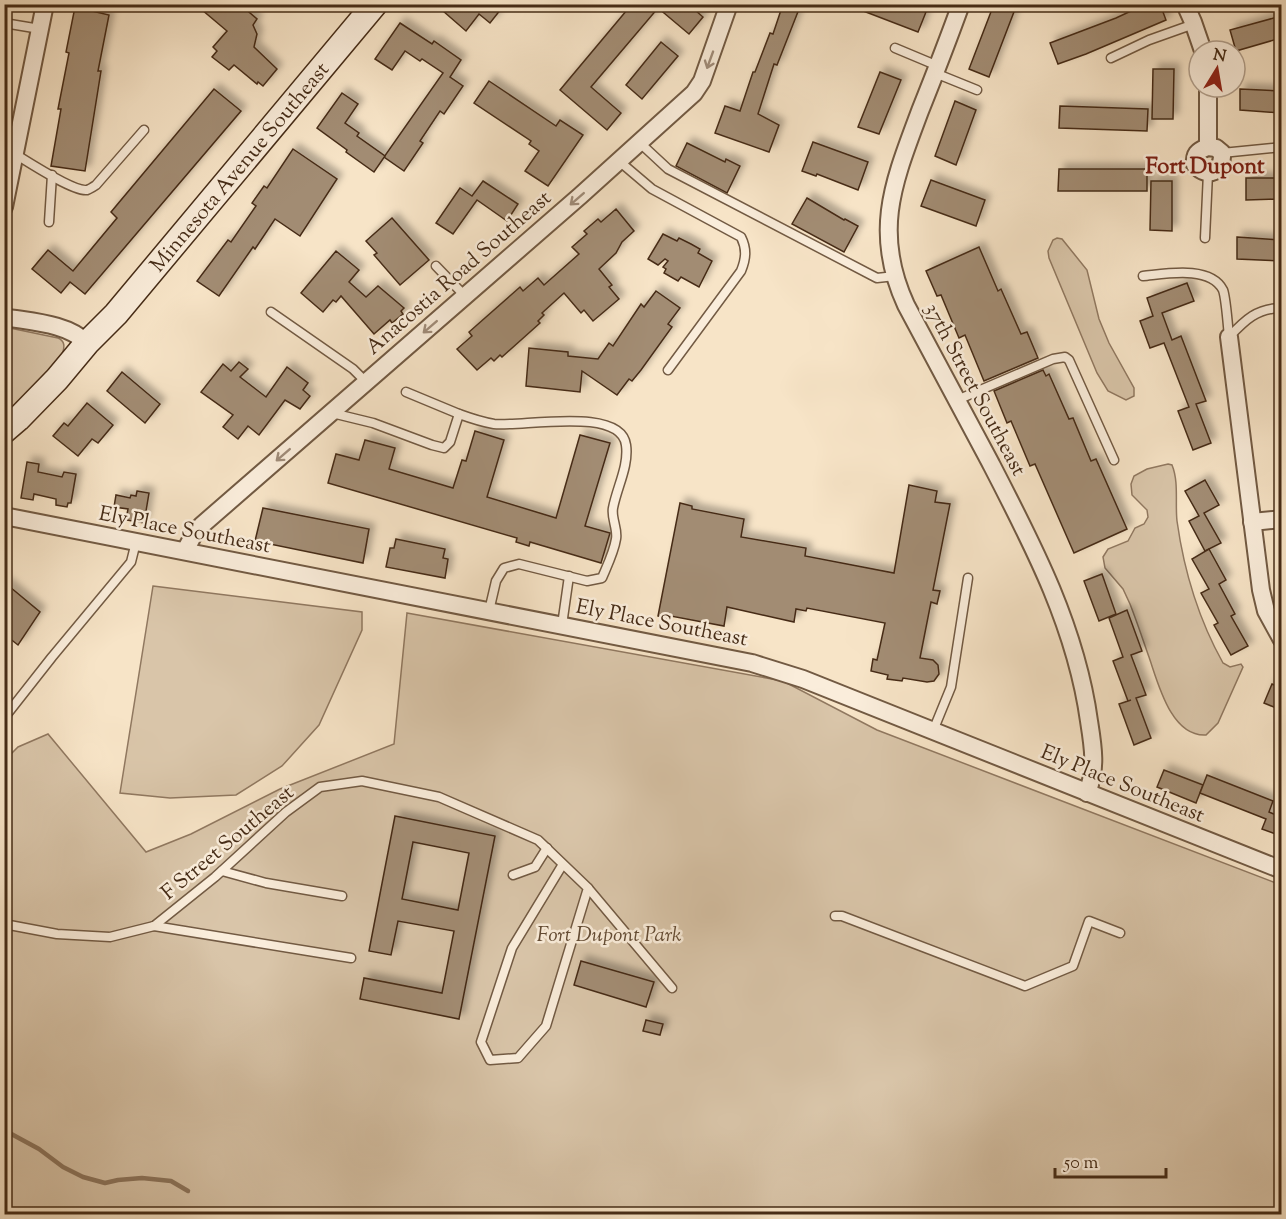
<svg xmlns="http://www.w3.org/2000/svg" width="1286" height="1219" viewBox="0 0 1286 1219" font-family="'Sorts Mill Goudy',serif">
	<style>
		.green { fill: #d9c5a9; stroke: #907860; stroke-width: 1.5 }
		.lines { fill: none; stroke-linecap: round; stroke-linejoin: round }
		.stream { stroke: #8c755d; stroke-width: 4.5 }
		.building { fill: #a28c73; stroke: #462c17; stroke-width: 1.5; fill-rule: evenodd; filter: url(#shadow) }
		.service-casing { stroke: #725a43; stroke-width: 11 }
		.minor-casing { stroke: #725a43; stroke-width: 20 }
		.secondary-casing { stroke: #462c17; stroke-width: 27 }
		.service { stroke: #faeddb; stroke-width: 8 }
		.minor { stroke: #faeddb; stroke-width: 16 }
		.secondary { stroke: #faeddb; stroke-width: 24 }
		.oneway { stroke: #a08c79 }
		.labels { text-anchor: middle; stroke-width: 5; stroke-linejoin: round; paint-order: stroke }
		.street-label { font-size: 21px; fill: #462c17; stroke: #faeddb }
		.park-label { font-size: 21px; font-style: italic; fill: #634b34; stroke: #faeddb }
		.neighbourhood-label { font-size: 22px; font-weight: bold; fill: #7a1f14; stroke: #faeddb }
	</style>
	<defs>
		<filter id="shadow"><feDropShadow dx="5.5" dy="-5.5" stdDeviation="3" flood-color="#0004"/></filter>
	</defs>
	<rect width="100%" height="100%" fill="#f7e4c7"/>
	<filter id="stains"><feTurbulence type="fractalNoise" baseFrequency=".00333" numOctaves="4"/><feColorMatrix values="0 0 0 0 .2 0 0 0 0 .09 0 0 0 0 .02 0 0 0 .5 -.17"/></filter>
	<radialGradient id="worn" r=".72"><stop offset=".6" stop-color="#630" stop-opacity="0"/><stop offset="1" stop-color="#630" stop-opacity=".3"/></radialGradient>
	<!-- green -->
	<g class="green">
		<polygon points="1057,238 1062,239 1087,270 1099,319 1109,343 1134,388 1134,396 1126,400 1108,391 1097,373 1049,258 1048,251 1053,240"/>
		<path d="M5,327L58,338C65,341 65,347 62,354L5,422Z"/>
		<path d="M1168,464L1172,465C1179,482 1175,503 1177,521C1184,571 1199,620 1223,663L1230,667L1241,664L1243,667L1218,723L1206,735C1171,737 1158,683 1149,657C1143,640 1137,622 1130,604L1123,589L1105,568L1103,557L1108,549L1128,541L1135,528L1144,524L1148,517L1147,510L1132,495L1131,484L1134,476L1147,469Z"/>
		<polygon points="153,586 362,612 362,630 319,725 282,766 236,795 170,798 120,793"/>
		<polygon points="407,613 783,681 877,730 1281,885 1281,1214 5,1214 4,761 18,747 48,734 146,852 191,834 280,789 394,744"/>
	</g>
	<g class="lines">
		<!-- stream -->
		<polyline class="stream" points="4,1130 39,1149 63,1167 83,1177 105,1183 118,1180 142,1178 171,1181 188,1191"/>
	</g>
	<!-- building -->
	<g class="building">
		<polygon points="195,4 231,4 239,11 243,7 257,19 253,25 257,34 254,47 277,69 263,86 258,82 257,84 234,65 229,70 212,57 217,51 213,47 227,31"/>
		<polygon points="435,4 505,4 490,23 479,14 466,31"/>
		<polygon points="632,4 688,4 703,17 689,34 658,8 591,87 621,113 607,130 560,90"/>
		<polygon points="783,4 801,4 777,65 774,64 758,114 779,125 769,152 715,133 725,106 740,111 753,72 755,72 770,33 773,34"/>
		<polygon points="845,4 907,4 926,12 918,32"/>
		<polygon points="994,4 1017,4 989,77 969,69"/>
		<polygon points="1146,4 1160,4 1166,20 1086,54 1058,64 1050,43 1116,18"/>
		<polygon points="75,7 109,15 98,71 101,71 85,171 51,166 61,109 58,109 69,53 66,52"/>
		<polygon points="1281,16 1281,38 1236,51 1230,30"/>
		<polygon points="400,23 432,44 434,41 461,60 450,77 463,86 444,114 440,111 420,141 423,143 404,171 384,157 443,73 422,59 420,61 405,51 392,70 375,59"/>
		<polygon points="661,42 678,56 642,99 626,85"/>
		<polygon points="1153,69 1174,69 1173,119 1152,119"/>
		<polygon points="880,72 901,80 879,134 858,127"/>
		<polygon points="489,81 556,126 560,120 583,135 548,186 525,171 539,151 529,144 531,141 474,103"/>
		<polygon points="214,89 241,111 85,294 70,282 61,293 32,269 48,250 73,271 117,218 111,212"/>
		<polygon points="1240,89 1281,91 1281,113 1240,110"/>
		<polygon points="342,93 358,104 345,123 359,133 357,136 385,156 374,172 346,152 347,150 317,128"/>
		<polygon points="955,101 976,110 956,165 935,156"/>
		<polygon points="1060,106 1148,109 1147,131 1059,128"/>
		<polygon points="813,142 868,162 858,190 817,174 816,176 802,171"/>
		<polygon points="687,143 725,162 726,159 740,166 727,193 676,166"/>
		<polygon points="293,149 337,179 300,236 275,219 255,249 253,247 219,296 197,281 228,240 231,242 256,206 252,203 264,186 267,188"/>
		<polygon points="1059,169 1147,169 1147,191 1058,191"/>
		<polygon points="1246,178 1281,178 1281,199 1246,200"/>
		<polygon points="931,180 985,200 976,226 921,206"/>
		<polygon points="483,181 518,204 507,221 477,200 453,234 436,223 460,188 472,196"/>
		<polygon points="1151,181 1172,181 1172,231 1150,230"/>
		<polygon points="807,198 844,220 845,219 858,226 844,252 792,224"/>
		<polygon points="616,209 634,231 622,242 616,253 599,269 612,285 609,287 619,299 593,321 584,310 581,313 564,293 542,313 544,315 538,321 540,323 502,357 500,355 494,361 491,358 477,370 457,349 472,336 469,332 520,287 523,291 538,278 544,285 579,254 572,247 587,234 584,231 598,219 601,222"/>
		<polygon points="392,218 429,260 400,285 374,255 377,253 366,241"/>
		<polygon points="663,234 677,241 679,238 691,244 700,249 698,253 712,261 699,287 681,277 678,281 664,273 666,269 663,267 668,261 665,259 658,265 648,259"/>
		<polygon points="1237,237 1281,240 1281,261 1237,259"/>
		<polygon points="979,247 998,291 1001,289 1021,334 1027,332 1038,358 984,381 965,335 959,338 941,295 937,296 926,271"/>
		<polygon points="336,251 359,270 349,282 366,297 378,286 404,308 401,311 403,314 392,323 390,320 374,334 341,296 336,302 333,300 323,312 301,293"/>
		<polygon points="1187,283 1194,301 1162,313 1172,340 1181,336 1206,401 1196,404 1211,443 1193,450 1178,411 1189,407 1164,343 1150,348 1140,321 1153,316 1147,298"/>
		<polygon points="656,291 680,308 668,324 672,327 641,370 632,381 629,379 617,395 582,371 580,392 526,386 529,348 568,352 568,356 598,359 609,343 613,346 641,304 644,307"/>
		<polygon points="239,362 248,369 240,377 266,397 287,367 308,383 303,390 310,396 300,409 285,400 259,435 248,426 238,439 223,427 233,415 201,392 223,364 231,371"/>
		<polygon points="1043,370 1046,376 1049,374 1069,419 1073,418 1091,461 1096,459 1127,529 1074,553 1035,464 1030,466 1011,421 1007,423 994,391"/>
		<polygon points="122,372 160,404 145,423 107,391"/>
		<polygon points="87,403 113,425 98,443 92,439 78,456 53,436 64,423 68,426"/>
		<polygon points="475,431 504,440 487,497 556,518 580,435 610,443 585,526 610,533 601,563 530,542 529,546 516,542 517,538 328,483 336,454 359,460 365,440 395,448 389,469 453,488 462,460 466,461"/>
		<polygon points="27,462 39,464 38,472 62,477 64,472 76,474 71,503 68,503 67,507 56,505 56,499 34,494 33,500 21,498"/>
		<polygon points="1205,480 1219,505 1204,513 1221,543 1205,551 1189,521 1199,516 1185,491"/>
		<polygon points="909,485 937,491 935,502 950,504 933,590 940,591 937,604 931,602 920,658 933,660 938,665 939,674 934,681 927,682 903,678 902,681 887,679 888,675 871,671 873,659 877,660 885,623 807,608 806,611 796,609 794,622 727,607 724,626 671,616 670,619 658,616 680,503 692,506 692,509 744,519 741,537 806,548 805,556 894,573"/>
		<polygon points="137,491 149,493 144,523 126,520 128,509 114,507 116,495 130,498 131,495 136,496"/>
		<polygon points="263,508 369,529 363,563 255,541"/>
		<polygon points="396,539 445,549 443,558 448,559 445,578 386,567 390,548 394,548"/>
		<polygon points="1209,549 1226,580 1219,584 1235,614 1231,616 1248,646 1231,655 1214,625 1218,623 1201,593 1209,589 1192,559"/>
		<polygon points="1102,574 1116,614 1099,621 1084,581"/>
		<polygon points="4,582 40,612 18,645 4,634"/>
		<polygon points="1127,610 1142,651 1131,655 1146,695 1136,698 1151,738 1134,745 1119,704 1131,700 1128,701 1113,661 1123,657 1109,618"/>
		<polygon points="1272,684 1281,688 1281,710 1264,703"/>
		<polygon points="1164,770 1203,785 1196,803 1157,787"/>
		<polygon points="1207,775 1273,801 1269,812 1281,817 1281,836 1262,829 1266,819 1200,793"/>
		<path d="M395,816L495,836L459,1019L360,999L364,978L442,993L454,931L398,921L391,955L369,951ZM413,842L469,853L458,910L402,899Z"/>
		<polygon points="581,961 654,982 646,1007 574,985"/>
		<polygon points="646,1020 663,1024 660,1035 643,1031"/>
	</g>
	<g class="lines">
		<defs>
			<g id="service">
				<polyline points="4,23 40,29"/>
				<polyline points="895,48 938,66"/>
				<polyline points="1111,58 1149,40 1194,24"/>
				<polyline points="935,73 977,90"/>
				<polyline points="640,143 668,169 877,278 895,276"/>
				<polyline points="1222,153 1282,147"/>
				<path d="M15,154C28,162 74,192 87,190C90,189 93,187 96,185L144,130"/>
				<path d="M619,161L652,189L741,237C747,249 746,259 741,271L668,370"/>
				<polyline points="49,222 52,175"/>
				<polyline points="1205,238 1208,173"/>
				<polyline points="436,266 465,296"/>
				<path d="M1143,276C1165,274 1210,265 1223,290C1226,298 1228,327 1229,337"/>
				<polyline points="271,312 353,369 366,382"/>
				<path d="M1229,337C1245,320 1257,308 1282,308"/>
				<polyline points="406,392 459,414"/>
				<polyline points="957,400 1053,359 1065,357 1069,360 1114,460"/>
				<path d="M332,413L373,423L432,445L444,448L450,442L459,414C470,418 482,422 494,424C522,427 621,406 626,445C629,466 617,487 613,508C611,518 618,529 616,539C614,552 607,566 602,578L587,581L519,564L504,568L496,581L489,611"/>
				<polyline points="562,625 569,576"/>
				<polyline points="4,718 52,657 131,562 136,542"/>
				<polyline points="933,731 951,687 968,578"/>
				<polyline points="222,871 266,883 342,896"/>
				<polyline points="513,875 535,867 547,848"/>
				<polyline points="588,888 672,988"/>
				<polyline points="835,916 842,916 1025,986 1073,966 1089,921 1120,933"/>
				<polyline points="4,924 57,934 110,937 154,926 215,877 286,812 320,787 362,781 439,797 538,840 588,888 546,1026 518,1058 490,1060 481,1042 512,948 563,864"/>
				<polyline points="154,926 351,958"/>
			</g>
			<g id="minor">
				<path d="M961,4C948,40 934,76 920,111C894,181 872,231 906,305C934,357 962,409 990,462C1033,545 1076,627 1089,721C1093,746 1097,769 1087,793"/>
				<polyline points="1185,4 1193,22 1203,51"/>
				<path d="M1208,147L1216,148L1222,153C1223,172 1208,179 1195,165C1194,154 1197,151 1208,147Z"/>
				<polyline points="1208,147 1208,87"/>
				<polyline points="4,207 45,4"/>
				<path d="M4,317C31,322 67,323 87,343"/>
				<polyline points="1229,337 1261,590 1266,611 1282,640"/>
				<polyline points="4,516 752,663 803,679 1282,870"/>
				<polyline points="1252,522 1282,519"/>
				<polyline points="185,551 194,534 202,525 580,196 694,93 702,81 729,4"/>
			</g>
			<g id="secondary">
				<path id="s1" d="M4,431L18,419L57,379L87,343L116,314L375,4"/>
			</g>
		</defs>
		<!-- service casing -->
		<use href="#service" class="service-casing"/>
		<!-- minor casing -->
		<use href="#minor" class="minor-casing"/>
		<!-- secondary casing -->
		<use href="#secondary" class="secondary-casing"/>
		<!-- service -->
		<use href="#service" class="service"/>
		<!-- minor -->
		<use href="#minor" class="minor"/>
		<!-- secondary -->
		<use href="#secondary" class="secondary"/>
	</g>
	<!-- one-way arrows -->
	<defs><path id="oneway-shaft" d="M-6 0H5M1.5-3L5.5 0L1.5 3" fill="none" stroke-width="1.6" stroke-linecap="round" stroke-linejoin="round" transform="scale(1.5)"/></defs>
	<g class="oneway">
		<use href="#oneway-shaft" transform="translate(710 60) rotate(110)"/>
		<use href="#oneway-shaft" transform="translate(577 199) rotate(139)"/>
		<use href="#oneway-shaft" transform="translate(430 327) rotate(139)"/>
		<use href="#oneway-shaft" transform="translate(283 455) rotate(139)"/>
	</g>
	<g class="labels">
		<!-- street labels -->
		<g class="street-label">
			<text dy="7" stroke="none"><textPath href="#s1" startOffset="354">Minnesota Avenue Southeast</textPath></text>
			<text transform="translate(458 272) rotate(-41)" y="7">Anacostia Road Southeast</text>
			<text transform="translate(976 389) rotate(62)" y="7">37th Street Southeast</text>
			<text transform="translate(185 529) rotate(11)" y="7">Ely Place Southeast</text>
			<text transform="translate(662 622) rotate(11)" y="7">Ely Place Southeast</text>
			<text transform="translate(1123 783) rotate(22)" y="7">Ely Place Southeast</text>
			<text transform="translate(227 842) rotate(-40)" y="7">F Street Southeast</text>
		</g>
		<!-- park labels -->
		<g class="park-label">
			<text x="609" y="941">Fort Dupont Park</text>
		</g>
		<!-- neighbourhood labels -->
		<g class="neighbourhood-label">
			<text x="1205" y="173">Fort Dupont</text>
		</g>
	</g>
	<!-- margin -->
	<rect width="1286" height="1219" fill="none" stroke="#f7e4c7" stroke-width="24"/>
	<rect x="6" y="6" width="1274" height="1207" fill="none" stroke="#462c17" stroke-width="3"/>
	<rect x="12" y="12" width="1262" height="1195" fill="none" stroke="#462c17" stroke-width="1.5"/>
	<!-- north arrow -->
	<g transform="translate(1217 69) rotate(11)"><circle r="28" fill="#faeddb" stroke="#b2a08d" stroke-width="1.5"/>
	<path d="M0-4.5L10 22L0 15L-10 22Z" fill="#8f2418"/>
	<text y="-9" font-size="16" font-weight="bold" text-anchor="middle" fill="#462c17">N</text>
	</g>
	<!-- scale -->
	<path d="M1055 1168v9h111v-9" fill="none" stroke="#462c17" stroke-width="3"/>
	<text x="1064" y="1168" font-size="18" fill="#462c17" stroke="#faeddb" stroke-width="4.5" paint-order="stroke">50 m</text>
	<rect width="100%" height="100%" filter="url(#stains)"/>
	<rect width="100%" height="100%" fill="url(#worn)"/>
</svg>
